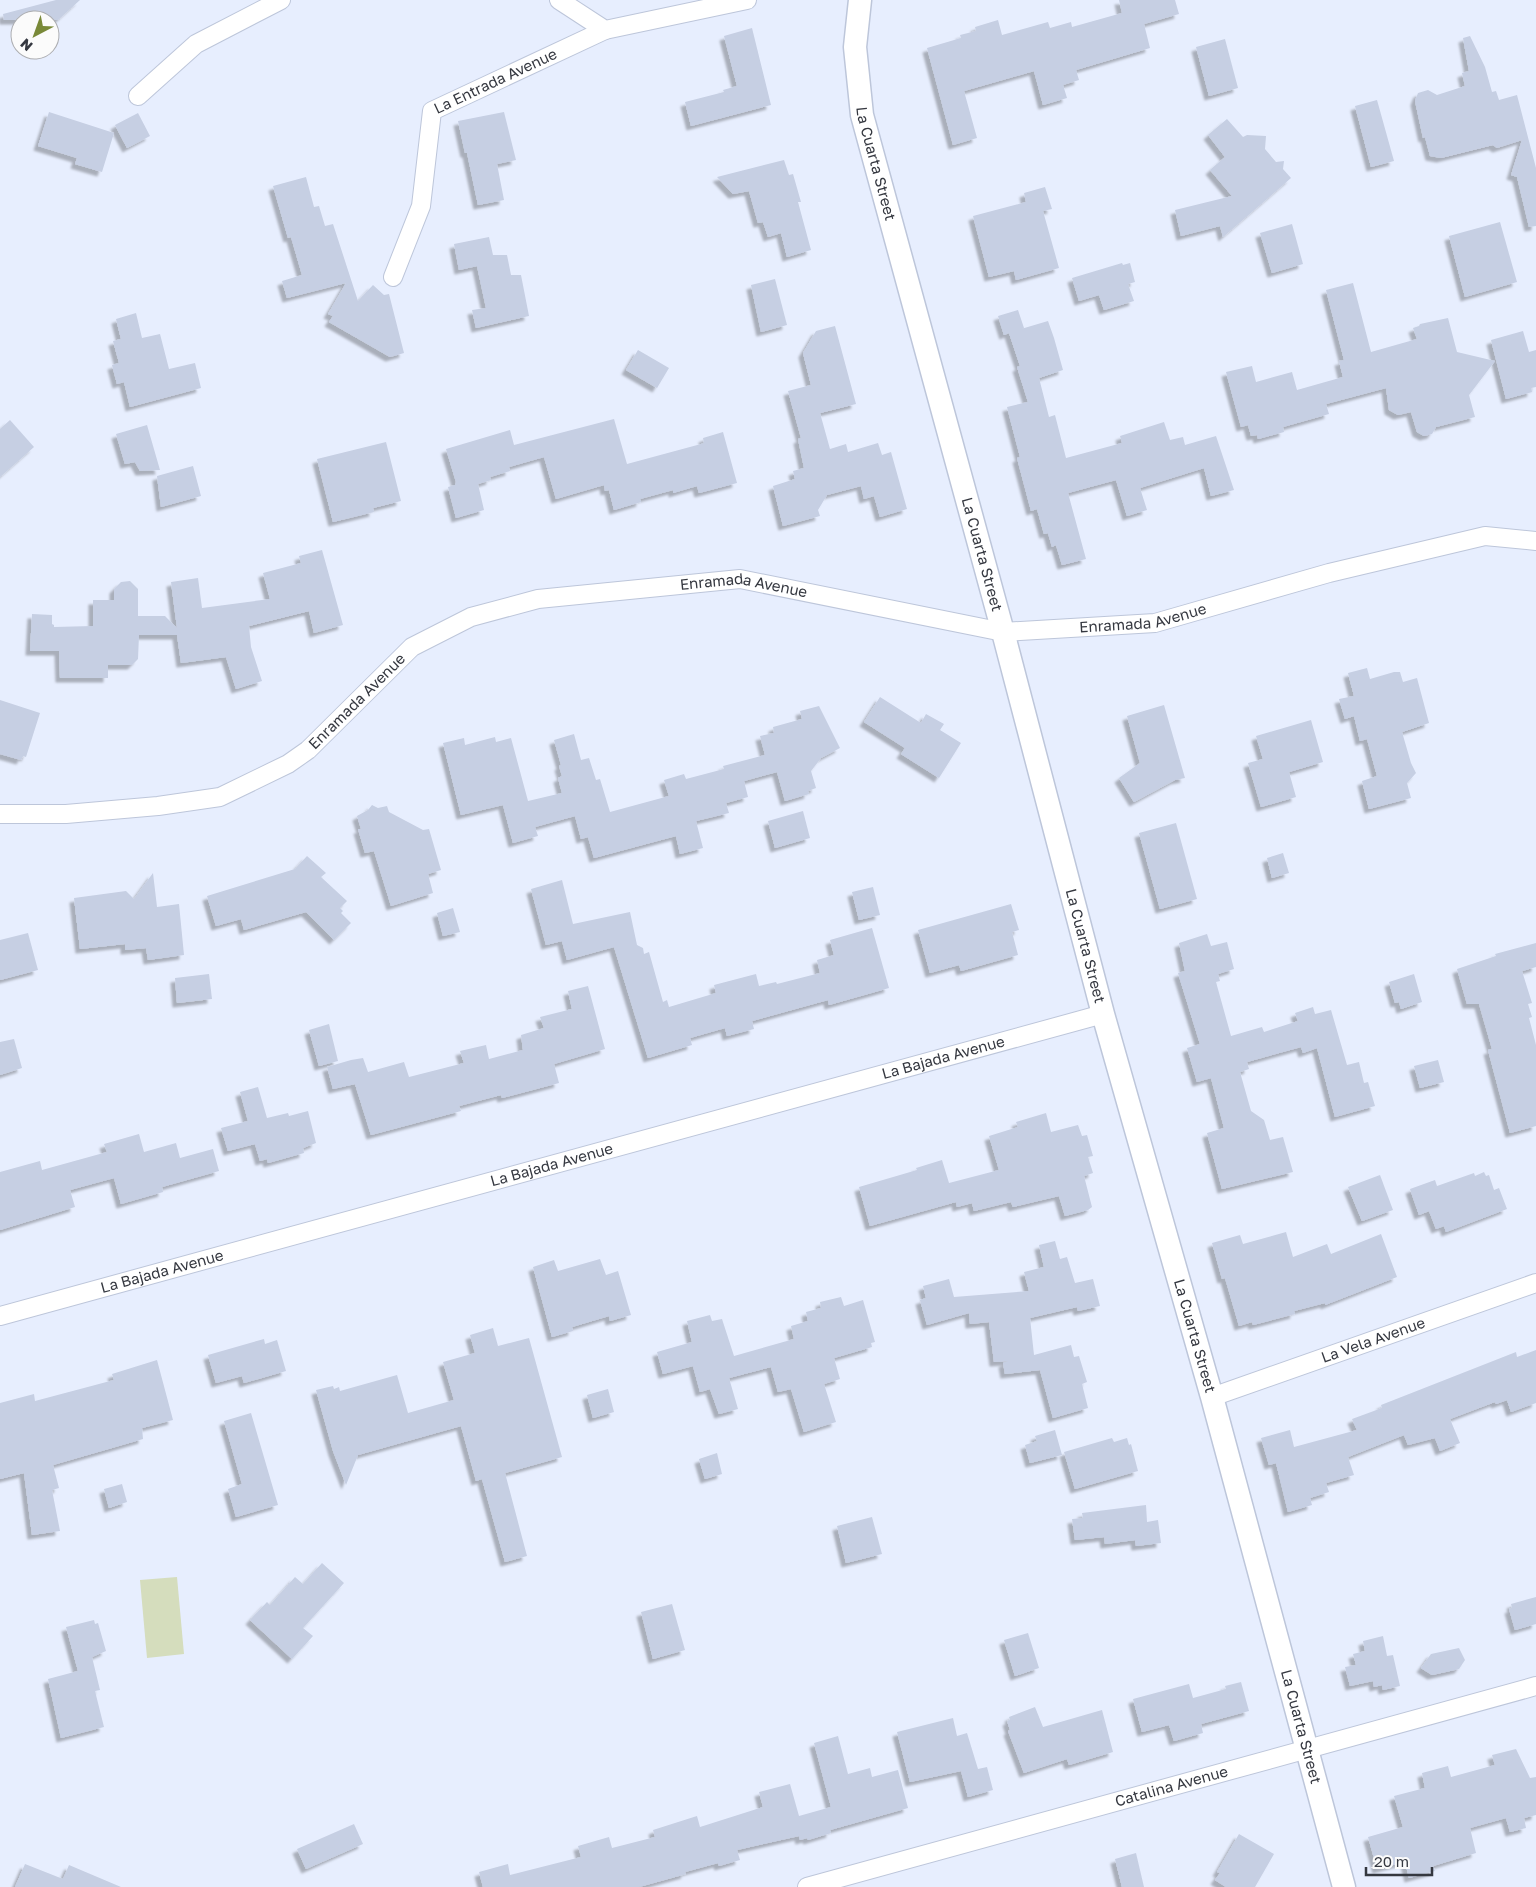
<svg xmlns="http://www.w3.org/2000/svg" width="1536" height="1887" viewBox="0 0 1536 1887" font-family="'Golos Text',sans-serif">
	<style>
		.green { fill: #d5ddbd }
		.building { fill: #c6cfe3; filter: url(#shadow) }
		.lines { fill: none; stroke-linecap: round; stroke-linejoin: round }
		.minor-casing { stroke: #bdc6da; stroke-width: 20 }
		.tertiary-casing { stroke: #bdc6da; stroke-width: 25 }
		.minor { stroke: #fff; stroke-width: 18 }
		.tertiary { stroke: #fff; stroke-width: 22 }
		.labels { text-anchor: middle; stroke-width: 5; stroke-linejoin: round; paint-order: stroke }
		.street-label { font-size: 15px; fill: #353840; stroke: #fbfbfb }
	</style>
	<defs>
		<filter id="shadow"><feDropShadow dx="-4.5" dy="4.5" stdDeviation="1" flood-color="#0004"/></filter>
	</defs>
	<rect width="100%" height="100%" fill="#e7eefe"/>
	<!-- green -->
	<polygon class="green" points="177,1577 184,1654 147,1658 140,1580"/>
	<!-- building -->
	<g class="building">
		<polygon points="56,0 80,0 58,20 4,20 3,14"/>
		<polygon points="1119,0 1175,0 1179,14 1144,24 1150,48 1076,70 1079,80 1063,85 1067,98 1043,105 1034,71 964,91 977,138 953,145 927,48 961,38 960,35 976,31 975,27 998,20 1002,35 1048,22 1050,28 1071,22 1072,27 1122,13"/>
		<polygon points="752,28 771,105 691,126 685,102 724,92 723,90 737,86 724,36"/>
		<polygon points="1470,36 1485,67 1492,92 1496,91 1499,100 1517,95 1536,168 1536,226 1529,227 1517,177 1511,175 1522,140 1497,148 1493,145 1441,158 1430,156 1425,137 1423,138 1415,101 1418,93 1428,90 1437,95 1465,86 1462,73 1469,71 1463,38"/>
		<polygon points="1225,39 1238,88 1209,96 1196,47"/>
		<polygon points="1377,100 1394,161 1371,167 1355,106"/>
		<polygon points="49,112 114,133 102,172 75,164 77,158 38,146"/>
		<polygon points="504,112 516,160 497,164 504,200 478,205 467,153 465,153 458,121"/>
		<polygon points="138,113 150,136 127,148 115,125"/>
		<polygon points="1227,119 1243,137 1247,135 1266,136 1265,149 1276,162 1284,161 1283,169 1291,178 1223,237 1220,226 1181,236 1175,210 1232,196 1210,170 1225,157 1208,135"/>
		<polygon points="784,160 789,175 793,174 801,202 798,202 811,250 787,257 781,233 768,237 763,222 758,223 749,191 733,194 717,177"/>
		<polygon points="306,177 314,207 319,206 325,226 333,224 358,301 373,285 384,295 389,294 404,353 390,357 329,322 333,316 328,314 346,283 287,298 282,281 302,275 291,237 288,238 273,186"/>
		<polygon points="1045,187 1052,209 1043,211 1059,268 1016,280 1014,271 989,277 973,216 1026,202 1024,193"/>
		<polygon points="1500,222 1517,282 1465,297 1449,236"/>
		<polygon points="1292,224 1303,264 1272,273 1260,233"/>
		<polygon points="489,237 493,255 507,255 511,275 521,275 529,316 476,328 472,310 486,308 477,266 459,270 454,244"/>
		<polygon points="1122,263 1123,265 1130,263 1135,282 1128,284 1134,301 1104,310 1099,295 1079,301 1072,278"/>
		<polygon points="775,279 787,325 761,332 751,285"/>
		<polygon points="1353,283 1371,352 1417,339 1413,328 1419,326 1420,324 1448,318 1457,352 1495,361 1469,395 1475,417 1436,427 1432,434 1424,436 1417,432 1411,412 1398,415 1389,410 1386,388 1326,404 1329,414 1283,427 1284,432 1258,439 1257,435 1251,436 1248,425 1241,427 1226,372 1252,366 1256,382 1292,372 1297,390 1343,377 1339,361 1344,360 1326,290"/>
		<polygon points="1018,310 1024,328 1021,329 1048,321 1054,338 1063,370 1039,378 1049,417 1055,415 1066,458 1122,443 1120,436 1164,422 1170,440 1183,437 1185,445 1216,436 1234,490 1211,496 1204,468 1140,488 1147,510 1127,516 1116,480 1068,493 1086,559 1062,565 1056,545 1052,547 1048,533 1044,534 1037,509 1031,511 1017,458 1020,457 1007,407 1028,402 1017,367 1020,366 1009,333 1004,335 998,316"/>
		<polygon points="136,313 142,338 160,334 169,369 195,363 201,388 130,407 124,382 117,384 112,365 119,363 113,341 121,339 116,319"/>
		<polygon points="835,326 856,404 820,413 830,449 846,444 848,452 878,443 882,455 891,452 907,509 880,517 874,496 864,499 861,486 827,495 818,510 820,516 783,526 773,486 795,479 793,471 804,468 798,439 801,438 788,391 811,385 803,353 816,331"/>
		<polygon points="1523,331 1529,352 1536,350 1536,387 1531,388 1532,392 1506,399 1491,340"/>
		<polygon points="638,350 669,368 657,388 626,370"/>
		<polygon points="614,419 627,464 701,444 704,443 703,438 723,432 737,483 699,493 697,486 673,493 673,490 640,499 641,502 614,510 609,490 605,491 604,485 556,499 544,457 509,467 510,471 490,477 491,480 478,484 484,510 456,518 448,487 455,485 456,482 446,449 510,430 514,445"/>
		<polygon points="10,420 34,447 0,477 0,429"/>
		<polygon points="147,425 160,470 140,471 135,462 125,464 116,434"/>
		<polygon points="386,442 401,501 373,508 374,512 333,522 317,459"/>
		<polygon points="193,466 201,496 161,507 157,476"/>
		<polygon points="322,550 343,625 314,633 309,611 249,626 251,647 262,681 236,689 226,657 181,663 177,635 139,635 138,659 132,665 108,665 108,678 60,678 59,651 30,651 32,614 52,615 52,624 54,625 54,627 93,626 93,600 114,600 114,589 121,582 130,581 138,589 138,616 165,616 177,628 171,582 198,578 202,608 270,599 263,573 301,563 299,556"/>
		<polygon points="1367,668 1370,679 1394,672 1400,672 1403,682 1417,678 1429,723 1402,732 1411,763 1416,773 1407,783 1411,798 1369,809 1362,781 1377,776 1367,739 1360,741 1354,716 1345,719 1339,699 1354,696 1348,673"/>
		<polygon points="880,697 921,723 926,714 944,724 940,730 961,743 939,778 901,754 905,748 864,722"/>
		<polygon points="0,700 40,713 26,757 23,756 21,760 0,754"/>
		<polygon points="1164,705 1185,778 1175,780 1134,802 1119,778 1140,763 1127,716"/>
		<polygon points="819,706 840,748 821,758 811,771 816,788 808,791 809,794 785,801 777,772 744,781 748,797 726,803 729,813 696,821 703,848 680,854 676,836 594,858 588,837 581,839 575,816 535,827 538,836 513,843 503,805 461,815 443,743 464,738 465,745 495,737 496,742 511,738 528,801 562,793 558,778 562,776 559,766 561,765 554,740 574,734 581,760 589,758 596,780 600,779 610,812 669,796 664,780 684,774 686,779 724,769 723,766 765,755 760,736 774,733 773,727 802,719 800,711"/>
		<polygon points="1311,720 1323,762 1289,772 1296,797 1261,807 1248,763 1263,759 1256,736"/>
		<polygon points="372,805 378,808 387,806 389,812 423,830 429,829 441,870 428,874 433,893 391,906 374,851 365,853 358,829 361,829 357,816 368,810"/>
		<polygon points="803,811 810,838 775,848 768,821"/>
		<polygon points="1176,823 1197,899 1160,909 1139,833"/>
		<polygon points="1283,853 1289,873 1272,878 1267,858"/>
		<polygon points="307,856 326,873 321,877 347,901 340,908 343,911 341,913 351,923 334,940 306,912 244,930 241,919 216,926 207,896 295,869"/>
		<polygon points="153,873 157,907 179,904 184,955 148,960 146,948 125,950 125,944 80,949 74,898 126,891 134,899"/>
		<polygon points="562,880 573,924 630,912 637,945 643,948 644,954 649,952 663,1002 667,1000 669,1007 716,993 714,985 756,974 759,986 776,982 777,984 820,973 817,960 834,955 830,940 872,928 889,988 829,1005 828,1000 752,1021 754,1029 727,1036 725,1028 690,1038 692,1045 648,1058 614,947 567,960 562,941 546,945 531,889"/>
		<polygon points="873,887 880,915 859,920 852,892"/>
		<polygon points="1011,904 1019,930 1012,932 1018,955 961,971 959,965 930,973 918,930"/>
		<polygon points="453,908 460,932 443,936 437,913"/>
		<polygon points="28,933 38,970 0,980 0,940"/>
		<polygon points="1207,934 1211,946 1227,942 1234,969 1218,974 1220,981 1216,982 1231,1036 1262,1027 1264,1032 1298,1021 1295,1013 1313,1007 1315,1014 1331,1010 1347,1065 1359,1062 1364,1083 1368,1082 1375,1106 1335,1117 1317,1048 1303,1053 1301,1047 1247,1062 1249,1069 1240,1072 1251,1111 1264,1120 1270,1140 1283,1137 1293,1172 1222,1189 1207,1133 1224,1128 1211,1078 1197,1082 1187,1048 1200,1044 1178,973 1185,971 1179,943"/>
		<polygon points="1536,943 1536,967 1522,971 1532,1003 1528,1004 1532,1017 1529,1018 1536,1045 1536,1126 1510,1133 1488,1050 1492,1049 1479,1004 1467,1004 1457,969 1496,956 1495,954"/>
		<polygon points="209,974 212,999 177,1003 175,978"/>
		<polygon points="1414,974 1422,1002 1401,1009 1399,1002 1395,1003 1389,982"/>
		<polygon points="588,986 605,1049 554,1064 559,1083 502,1098 501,1095 459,1106 461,1111 371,1135 355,1084 333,1089 327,1067 351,1060 363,1058 368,1072 404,1062 409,1077 464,1063 460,1051 486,1045 489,1059 523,1050 521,1035 544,1028 540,1017 572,1009 568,991"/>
		<polygon points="329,1024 338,1061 319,1066 309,1030"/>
		<polygon points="14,1039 22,1068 0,1075 0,1042"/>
		<polygon points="1438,1060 1444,1082 1420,1088 1414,1066"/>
		<polygon points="258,1087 267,1118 288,1113 289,1116 308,1111 316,1143 303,1148 304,1153 268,1163 267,1159 260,1161 255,1144 228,1151 221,1128 248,1121 240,1092"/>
		<polygon points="1046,1113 1051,1132 1078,1125 1082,1136 1087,1135 1093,1156 1088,1157 1093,1173 1084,1176 1092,1207 1088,1210 1065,1216 1059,1196 1013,1207 1011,1202 974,1211 972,1203 957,1207 956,1202 870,1226 859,1187 917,1170 916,1168 942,1160 949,1183 999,1170 989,1136 1018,1127 1016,1122"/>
		<polygon points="139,1134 144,1152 176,1143 180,1158 213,1149 219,1171 162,1187 163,1192 121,1204 114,1178 70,1190 75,1207 0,1230 0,1172 40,1161 42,1170 107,1152 104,1144"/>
		<polygon points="1484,1172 1486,1176 1489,1175 1494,1190 1499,1188 1507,1209 1446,1232 1444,1226 1436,1229 1429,1211 1419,1215 1410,1189 1435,1180 1437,1186 1474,1173 1475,1176"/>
		<polygon points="1380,1175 1393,1210 1362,1221 1348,1187"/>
		<polygon points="1286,1232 1293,1257 1327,1244 1331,1254 1381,1234 1397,1277 1325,1305 1325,1303 1294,1311 1295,1314 1253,1325 1252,1322 1239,1326 1225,1278 1222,1279 1212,1243 1240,1235 1243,1244"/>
		<polygon points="1055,1241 1060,1259 1067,1257 1075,1283 1093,1279 1100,1306 1078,1311 1077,1307 1030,1318 1034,1355 1071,1345 1074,1357 1079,1356 1087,1382 1082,1384 1088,1408 1053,1418 1040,1370 1005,1374 1003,1363 1008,1361 994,1362 989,1322 970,1324 969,1313 927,1325 920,1300 926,1298 923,1286 949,1279 954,1297 1029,1291 1024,1272 1044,1267 1039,1245"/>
		<polygon points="600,1259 606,1275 618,1271 631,1315 610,1321 609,1316 572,1327 573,1331 552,1337 533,1267 554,1260 558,1271"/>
		<polygon points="841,1297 844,1306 863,1300 875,1342 871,1343 872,1347 834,1358 840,1379 824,1384 836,1422 804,1432 791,1389 778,1392 771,1367 729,1378 738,1409 719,1414 710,1389 700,1392 693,1366 663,1374 657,1352 692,1342 687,1321 710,1315 712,1321 722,1319 734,1356 794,1339 791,1326 808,1321 806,1312 821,1308 820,1302"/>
		<polygon points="493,1328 498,1346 529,1338 562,1457 505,1473 527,1556 505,1562 482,1479 476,1481 461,1426 358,1455 346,1485 333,1451 316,1390 333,1386 334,1389 339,1387 340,1391 397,1375 408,1413 454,1400 443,1362 475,1353 470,1335"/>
		<polygon points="264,1339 265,1344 277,1340 286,1371 244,1383 242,1376 216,1383 208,1355"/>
		<polygon points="1536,1350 1536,1403 1511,1412 1507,1400 1496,1404 1495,1402 1450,1419 1460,1443 1440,1451 1435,1438 1408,1445 1404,1435 1348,1457 1354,1475 1326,1483 1329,1492 1310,1498 1312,1505 1288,1512 1276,1463 1269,1465 1261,1438 1290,1430 1294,1447 1357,1430 1352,1419 1382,1408 1381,1405 1516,1352 1517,1357"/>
		<polygon points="157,1360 173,1420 142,1428 143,1439 53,1465 59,1488 52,1490 60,1531 32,1535 24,1473 0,1479 0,1403 34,1394 35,1401 114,1380 112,1374"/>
		<polygon points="608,1389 614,1412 593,1418 587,1395"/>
		<polygon points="251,1413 278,1505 236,1517 228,1489 242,1484 224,1421"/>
		<polygon points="1055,1430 1062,1455 1030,1463 1025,1445 1037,1441 1035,1436"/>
		<polygon points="1112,1438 1114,1442 1127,1438 1129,1445 1131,1444 1138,1471 1075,1489 1064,1452"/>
		<polygon points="717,1453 722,1474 705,1479 699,1459"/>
		<polygon points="122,1484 127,1502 109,1508 104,1489"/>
		<polygon points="1146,1505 1147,1522 1158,1520 1161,1543 1136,1546 1135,1540 1105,1544 1104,1537 1075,1540 1072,1519 1083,1518 1082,1513"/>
		<polygon points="872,1517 882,1554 846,1563 837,1526"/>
		<polygon points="322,1563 344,1583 303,1628 313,1636 292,1659 250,1620 267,1602 270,1605 295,1577 303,1584"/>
		<polygon points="1536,1597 1536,1624 1515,1630 1509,1609 1512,1608 1511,1604"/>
		<polygon points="672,1604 685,1650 653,1659 641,1612"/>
		<polygon points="94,1620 95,1624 98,1623 106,1651 92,1657 100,1690 95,1691 104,1727 61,1738 48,1679 78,1671 66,1627"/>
		<polygon points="1028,1633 1039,1668 1015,1676 1004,1640"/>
		<polygon points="1383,1636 1387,1656 1393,1655 1400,1686 1383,1690 1382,1685 1374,1687 1373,1681 1350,1686 1345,1667 1356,1665 1353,1654 1365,1651 1363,1641"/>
		<polygon points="1459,1648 1465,1660 1459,1669 1432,1675 1421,1668 1431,1654"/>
		<polygon points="1241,1682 1249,1711 1201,1724 1203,1733 1174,1741 1169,1725 1142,1732 1133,1699 1189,1684 1193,1698 1226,1689 1225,1686"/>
		<polygon points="1035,1707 1043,1727 1102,1710 1113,1752 1069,1765 1067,1759 1024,1773 1008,1731 1010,1730 1007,1721 1010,1720 1009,1717"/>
		<polygon points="953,1718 957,1736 967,1733 978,1769 987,1767 993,1790 968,1797 961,1771 910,1782 897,1732"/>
		<polygon points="838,1736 848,1774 870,1768 872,1777 898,1770 908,1808 830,1830 831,1833 808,1840 807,1838 800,1840 799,1836 737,1850 740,1860 719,1866 718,1863 685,1872 686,1874 639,1887 483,1887 479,1872 508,1864 510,1875 581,1857 578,1846 609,1837 612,1848 655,1837 653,1830 697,1816 700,1827 763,1807 759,1792 790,1784 799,1816 831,1807 814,1743"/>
		<polygon points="1516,1749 1530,1778 1536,1777 1536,1815 1524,1818 1526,1828 1510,1832 1506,1818 1470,1828 1476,1853 1433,1866 1435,1871 1409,1878 1405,1862 1377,1869 1368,1837 1403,1827 1394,1796 1425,1788 1422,1773 1448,1766 1451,1777 1495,1765 1492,1755"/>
		<polygon points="354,1824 363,1844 306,1869 297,1849"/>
		<polygon points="1239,1834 1274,1854 1255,1887 1226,1887 1215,1880 1220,1873 1217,1872"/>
		<polygon points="1136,1853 1144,1887 1122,1887 1115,1859"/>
		<polygon points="25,1864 63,1879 69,1865 121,1887 15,1887"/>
	</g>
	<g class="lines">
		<defs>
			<g id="minor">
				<polyline points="559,0 605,30 747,0"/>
				<polyline points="138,96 196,44 281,0"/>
				<path id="s1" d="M393,277L421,206L432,111L605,30"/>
				<path id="s2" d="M0,814H66L158,806L220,797L288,764L308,750L412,647L471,617L538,599L740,579L1003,632L1155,623L1329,573L1485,536L1536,541"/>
				<path id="s3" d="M0,1316L1103,1014"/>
				<path id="s4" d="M1212,1397L1536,1283"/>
				<path id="s5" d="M807,1887L1536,1686"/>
			</g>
			<g id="tertiary">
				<path id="s6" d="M860,0L855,47L862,115L1003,632L1103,1014L1212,1397L1344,1887"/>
			</g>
		</defs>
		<!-- minor casing -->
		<use href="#minor" class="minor-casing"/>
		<!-- tertiary casing -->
		<use href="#tertiary" class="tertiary-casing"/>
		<!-- minor -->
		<use href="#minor" class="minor"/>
		<!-- tertiary -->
		<use href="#tertiary" class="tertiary"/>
	</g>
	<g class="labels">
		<!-- street labels -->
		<g class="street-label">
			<text dy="5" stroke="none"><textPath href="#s1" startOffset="242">La Entrada Avenue</textPath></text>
			<text dy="5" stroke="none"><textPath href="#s6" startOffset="166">La Cuarta Street</textPath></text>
			<text dy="5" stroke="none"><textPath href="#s6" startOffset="571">La Cuarta Street</textPath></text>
			<text dy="5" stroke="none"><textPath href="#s2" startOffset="810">Enramada Avenue</textPath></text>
			<text dy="5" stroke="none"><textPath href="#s2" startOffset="1215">Enramada Avenue</textPath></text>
			<text dy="5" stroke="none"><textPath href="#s2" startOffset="390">Enramada Avenue</textPath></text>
			<text dy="5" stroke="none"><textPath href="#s6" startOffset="976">La Cuarta Street</textPath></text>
			<text dy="5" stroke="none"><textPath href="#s3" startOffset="978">La Bajada Avenue</textPath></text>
			<text dy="5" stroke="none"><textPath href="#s3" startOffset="572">La Bajada Avenue</textPath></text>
			<text dy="5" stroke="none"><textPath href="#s3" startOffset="168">La Bajada Avenue</textPath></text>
			<text dy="5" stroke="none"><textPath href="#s6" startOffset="1381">La Cuarta Street</textPath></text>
			<text dy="5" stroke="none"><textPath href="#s4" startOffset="171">La Vela Avenue</textPath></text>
			<text dy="5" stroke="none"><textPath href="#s6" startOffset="1786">La Cuarta Street</textPath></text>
			<text dy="5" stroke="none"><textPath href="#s5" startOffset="378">Catalina Avenue</textPath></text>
		</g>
	</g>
	<!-- north arrow -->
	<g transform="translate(35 35) rotate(221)"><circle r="24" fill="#fbfbfb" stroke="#acadb0"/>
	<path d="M0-4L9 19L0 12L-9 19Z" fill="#798938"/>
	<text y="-8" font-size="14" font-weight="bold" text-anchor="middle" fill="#353840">N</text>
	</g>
	<!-- scale -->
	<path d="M1366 1867v8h66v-8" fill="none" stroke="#353840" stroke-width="2.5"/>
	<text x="1374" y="1867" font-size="15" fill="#353840" stroke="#fbfbfb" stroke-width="4" paint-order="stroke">20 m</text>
</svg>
